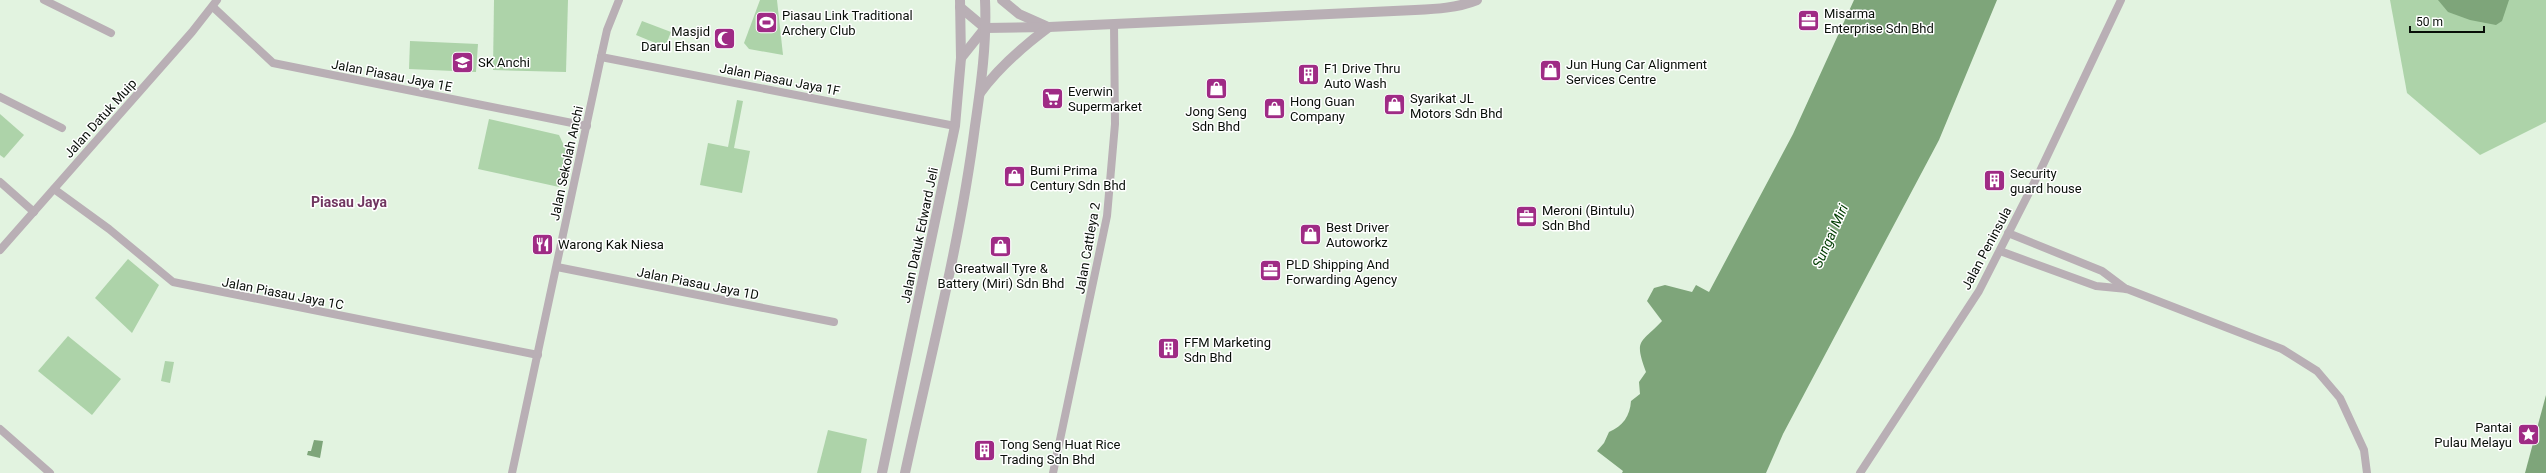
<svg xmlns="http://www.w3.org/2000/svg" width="2546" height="473" viewBox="0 0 2546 473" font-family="Roboto,sans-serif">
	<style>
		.green { fill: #add3a9 }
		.water { fill: #7ea57a }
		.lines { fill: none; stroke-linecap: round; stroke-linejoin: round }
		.minor { stroke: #b9afb5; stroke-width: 8 }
		.tertiary { stroke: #b9afb5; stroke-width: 10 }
		.labels { text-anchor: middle; stroke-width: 3; stroke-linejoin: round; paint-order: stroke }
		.poi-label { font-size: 13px; fill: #080e08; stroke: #fff; text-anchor: start }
		.street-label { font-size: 13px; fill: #080e08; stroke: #fff }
		.neighbourhood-label { font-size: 14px; font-weight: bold; fill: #703660; stroke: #fff }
		.water-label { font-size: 14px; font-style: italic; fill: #003c00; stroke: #fff }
	</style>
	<rect width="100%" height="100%" fill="#e2f3e0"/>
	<!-- green -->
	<g class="green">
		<polygon points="494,0 568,0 566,72 493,70"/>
		<polygon points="760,0 777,0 783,55 749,49 744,43"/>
		<polygon points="2390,0 2546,0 2546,122 2480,155 2407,93"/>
		<polygon points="642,21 671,32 665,47 636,35"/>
		<polygon points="410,41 478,44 476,72 409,69"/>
		<polygon points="737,100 743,101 734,148 750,151 742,193 700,185 708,143 728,147"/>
		<polygon points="0,114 24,135 4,158 0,155"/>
		<polygon points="489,119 559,135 568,154 559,187 478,169"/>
		<polygon points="128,259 159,285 132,333 95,298"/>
		<polygon points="68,336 121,379 92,415 38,371"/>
		<polygon points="165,361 174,362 170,383 161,381"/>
		<polygon points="828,430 867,439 861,473 817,473"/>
	</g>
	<!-- water -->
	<g class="water">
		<path d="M1854,0H1997L1939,140L1783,434L1766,473H1622L1623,471L1597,451L1604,443L1609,432C1623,426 1630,416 1631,401L1640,394L1639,382L1646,372C1634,339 1640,344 1662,321L1647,301L1654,288L1665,285L1692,292L1696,285L1709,292L1793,134Z"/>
		<polygon points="2438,0 2509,0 2502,21 2496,25 2470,20 2448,12"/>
		<polygon points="2546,395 2546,473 2525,473"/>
		<polygon points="314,440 323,441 320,458 307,455 308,451 311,451"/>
	</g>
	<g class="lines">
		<!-- minor -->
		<g class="minor">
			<polyline points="44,0 111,33"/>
			<polyline points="213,7 273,63 587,126"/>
			<polyline points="601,57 955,126"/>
			<polyline points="0,97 62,128"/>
			<polyline points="0,182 34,212"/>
			<polyline points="54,189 109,229 173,282 538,355"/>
			<polyline points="2008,233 2102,271 2126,289"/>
			<polyline points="0,250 192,32 217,0"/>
			<polyline points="2000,251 2096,286 2127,289 2282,349 2317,371 2340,398 2364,450 2367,473"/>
			<polyline points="557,267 834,322"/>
			<polyline points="0,429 50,473"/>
			<polyline points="512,473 601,57 607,30 619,0"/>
			<polyline points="1053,473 1107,216 1115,124 1114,24"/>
			<polyline points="1860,473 1979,291 2040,171 2121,0"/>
		</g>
		<!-- tertiary -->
		<g class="tertiary">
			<polyline points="1002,0 1019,14 1046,26"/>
			<polyline points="960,7 985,28"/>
			<path d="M985,28L1049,27L1415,10C1436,9 1457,8 1477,0"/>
			<polyline points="961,58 985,28"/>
			<path d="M980,93C999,67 1022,47 1049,27"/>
			<polyline points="882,473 955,126 961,58 960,0"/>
			<path d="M905,473C930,358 960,243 975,126C981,85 987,42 985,0"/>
		</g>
	</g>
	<!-- icons -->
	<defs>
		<symbol id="office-square" viewBox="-11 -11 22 22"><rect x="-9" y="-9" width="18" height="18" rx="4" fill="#9f2b85" stroke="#fff"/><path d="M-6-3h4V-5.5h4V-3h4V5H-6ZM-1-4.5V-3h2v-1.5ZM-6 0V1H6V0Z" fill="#fff"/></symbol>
		<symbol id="stadium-square" viewBox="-11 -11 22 22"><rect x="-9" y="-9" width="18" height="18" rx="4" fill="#9f2b85" stroke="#fff"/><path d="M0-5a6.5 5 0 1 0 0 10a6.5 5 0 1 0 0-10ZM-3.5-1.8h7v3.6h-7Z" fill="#fff"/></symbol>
		<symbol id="mosque-square" viewBox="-11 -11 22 22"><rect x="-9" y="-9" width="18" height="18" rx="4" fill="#9f2b85" stroke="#fff"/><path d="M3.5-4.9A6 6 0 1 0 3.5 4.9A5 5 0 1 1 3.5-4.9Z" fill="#fff"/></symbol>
		<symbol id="school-square" viewBox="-11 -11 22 22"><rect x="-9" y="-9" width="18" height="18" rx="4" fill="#9f2b85" stroke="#fff"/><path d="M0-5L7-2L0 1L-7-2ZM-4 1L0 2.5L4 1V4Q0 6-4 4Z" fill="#fff"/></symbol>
		<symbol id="shop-square" viewBox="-11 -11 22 22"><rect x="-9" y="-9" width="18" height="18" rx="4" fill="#9f2b85" stroke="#fff"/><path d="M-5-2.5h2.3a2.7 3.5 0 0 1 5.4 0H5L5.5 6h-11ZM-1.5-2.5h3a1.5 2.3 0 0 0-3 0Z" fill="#fff"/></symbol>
		<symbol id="building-square" viewBox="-11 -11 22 22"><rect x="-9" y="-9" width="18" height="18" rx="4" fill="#9f2b85" stroke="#fff"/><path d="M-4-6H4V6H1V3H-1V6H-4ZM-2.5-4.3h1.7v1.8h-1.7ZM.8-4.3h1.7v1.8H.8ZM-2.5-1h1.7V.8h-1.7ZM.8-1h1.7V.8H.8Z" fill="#fff"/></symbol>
		<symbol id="supermarket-square" viewBox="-11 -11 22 22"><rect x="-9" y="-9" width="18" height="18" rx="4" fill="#9f2b85" stroke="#fff"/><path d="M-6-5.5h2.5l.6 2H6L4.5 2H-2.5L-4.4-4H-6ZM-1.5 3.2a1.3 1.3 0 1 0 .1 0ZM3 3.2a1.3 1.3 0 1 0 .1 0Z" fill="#fff"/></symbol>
		<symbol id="restaurant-square" viewBox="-11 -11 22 22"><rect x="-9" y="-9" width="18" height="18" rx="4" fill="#9f2b85" stroke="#fff"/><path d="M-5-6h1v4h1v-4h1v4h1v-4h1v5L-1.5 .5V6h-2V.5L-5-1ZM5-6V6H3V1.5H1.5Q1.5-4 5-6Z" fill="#fff"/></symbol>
		<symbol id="sight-square" viewBox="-11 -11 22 22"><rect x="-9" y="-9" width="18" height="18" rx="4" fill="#9f2b85" stroke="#fff"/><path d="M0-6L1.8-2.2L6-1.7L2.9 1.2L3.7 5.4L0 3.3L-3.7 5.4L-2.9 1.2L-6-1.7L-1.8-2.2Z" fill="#fff"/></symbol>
	</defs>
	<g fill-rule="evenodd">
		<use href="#office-square" x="1796" y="8" width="25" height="25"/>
		<use href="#stadium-square" x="754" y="10" width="25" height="25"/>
		<use href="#mosque-square" x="712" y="26" width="25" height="25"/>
		<use href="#school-square" x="450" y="50" width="25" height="25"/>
		<use href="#shop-square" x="1538" y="58" width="25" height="25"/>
		<use href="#building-square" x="1296" y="62" width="25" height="25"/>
		<use href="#shop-square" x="1204" y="76" width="25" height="25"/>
		<use href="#supermarket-square" x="1040" y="86" width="25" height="25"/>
		<use href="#shop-square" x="1382" y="92" width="25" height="25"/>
		<use href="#shop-square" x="1262" y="96" width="25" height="25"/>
		<use href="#shop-square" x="1002" y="164" width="25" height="25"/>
		<use href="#building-square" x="1982" y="168" width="25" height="25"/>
		<use href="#office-square" x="1514" y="204" width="25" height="25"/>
		<use href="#shop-square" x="1298" y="222" width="25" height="25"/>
		<use href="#restaurant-square" x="530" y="232" width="25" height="25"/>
		<use href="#shop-square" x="988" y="234" width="25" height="25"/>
		<use href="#office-square" x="1258" y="258" width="25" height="25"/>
		<use href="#building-square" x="1156" y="336" width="25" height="25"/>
		<use href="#sight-square" x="2516" y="422" width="25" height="25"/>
		<use href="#building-square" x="972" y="438" width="25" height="25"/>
	</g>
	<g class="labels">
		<!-- poi labels -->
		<g class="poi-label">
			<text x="1824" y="18">Misarma<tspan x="1824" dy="15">Enterprise Sdn Bhd</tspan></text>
			<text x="782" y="20">Piasau Link Traditional<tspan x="782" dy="15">Archery Club</tspan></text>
			<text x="710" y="36" text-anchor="end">Masjid<tspan x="710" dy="15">Darul Ehsan</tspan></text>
			<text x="478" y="67">SK Anchi</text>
			<text x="1566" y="69">Jun Hung Car Alignment<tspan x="1566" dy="15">Services Centre</tspan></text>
			<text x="1324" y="73">F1 Drive Thru<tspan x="1324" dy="15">Auto Wash</tspan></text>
			<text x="1068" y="96">Everwin<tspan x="1068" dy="15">Supermarket</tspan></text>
			<text x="1410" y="103">Syarikat JL<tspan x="1410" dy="15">Motors Sdn Bhd</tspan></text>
			<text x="1290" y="106">Hong Guan<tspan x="1290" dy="15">Company</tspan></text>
			<text x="1216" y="116" text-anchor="middle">Jong Seng<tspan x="1216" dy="15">Sdn Bhd</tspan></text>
			<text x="1030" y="175">Bumi Prima<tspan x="1030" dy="15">Century Sdn Bhd</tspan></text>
			<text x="2010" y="178">Security<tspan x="2010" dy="15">guard house</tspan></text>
			<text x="1542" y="215">Meroni (Bintulu)<tspan x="1542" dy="15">Sdn Bhd</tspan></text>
			<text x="1326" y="232">Best Driver<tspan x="1326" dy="15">Autoworkz</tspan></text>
			<text x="558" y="249">Warong Kak Niesa</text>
			<text x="1286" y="269">PLD Shipping And<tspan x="1286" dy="15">Forwarding Agency</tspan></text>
			<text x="1001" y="273" text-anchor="middle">Greatwall Tyre &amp;<tspan x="1001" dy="15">Battery (Miri) Sdn Bhd</tspan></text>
			<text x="1184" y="347">FFM Marketing<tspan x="1184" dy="15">Sdn Bhd</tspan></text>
			<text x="2512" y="432" text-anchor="end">Pantai<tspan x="2512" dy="15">Pulau Melayu</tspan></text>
			<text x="1000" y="449">Tong Seng Huat Rice<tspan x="1000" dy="15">Trading Sdn Bhd</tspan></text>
		</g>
		<!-- street labels -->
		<g class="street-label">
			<text transform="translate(392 75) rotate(11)" y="5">Jalan Piasau Jaya 1E</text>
			<text transform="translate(780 79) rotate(11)" y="5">Jalan Piasau Jaya 1F</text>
			<text transform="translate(100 118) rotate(-48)" y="5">Jalan Datuk Muip</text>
			<text transform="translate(566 163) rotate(-78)" y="5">Jalan Sekolah Anchi</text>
			<text transform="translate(919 235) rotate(-78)" y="5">Jalan Datuk Edward Jeli</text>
			<text transform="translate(1087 248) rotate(-80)" y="5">Jalan Cattleya 2</text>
			<text transform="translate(1986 248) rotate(-62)" y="5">Jalan Peninsula</text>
			<text transform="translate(698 283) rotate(11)" y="5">Jalan Piasau Jaya 1D</text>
			<text transform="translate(283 293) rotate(11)" y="5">Jalan Piasau Jaya 1C</text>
		</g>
		<!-- neighbourhood labels -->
		<g class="neighbourhood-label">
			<text x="349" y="207">Piasau Jaya</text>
		</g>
		<!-- water labels -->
		<g class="water-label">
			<text transform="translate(1830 236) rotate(-66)" y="5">Sungai Miri</text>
		</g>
	</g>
	<!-- scale -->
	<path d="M2410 26v6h74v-6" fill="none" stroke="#080e08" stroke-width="2"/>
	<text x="2416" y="26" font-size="12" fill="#080e08" stroke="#ffffff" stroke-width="3" paint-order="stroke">50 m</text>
</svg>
